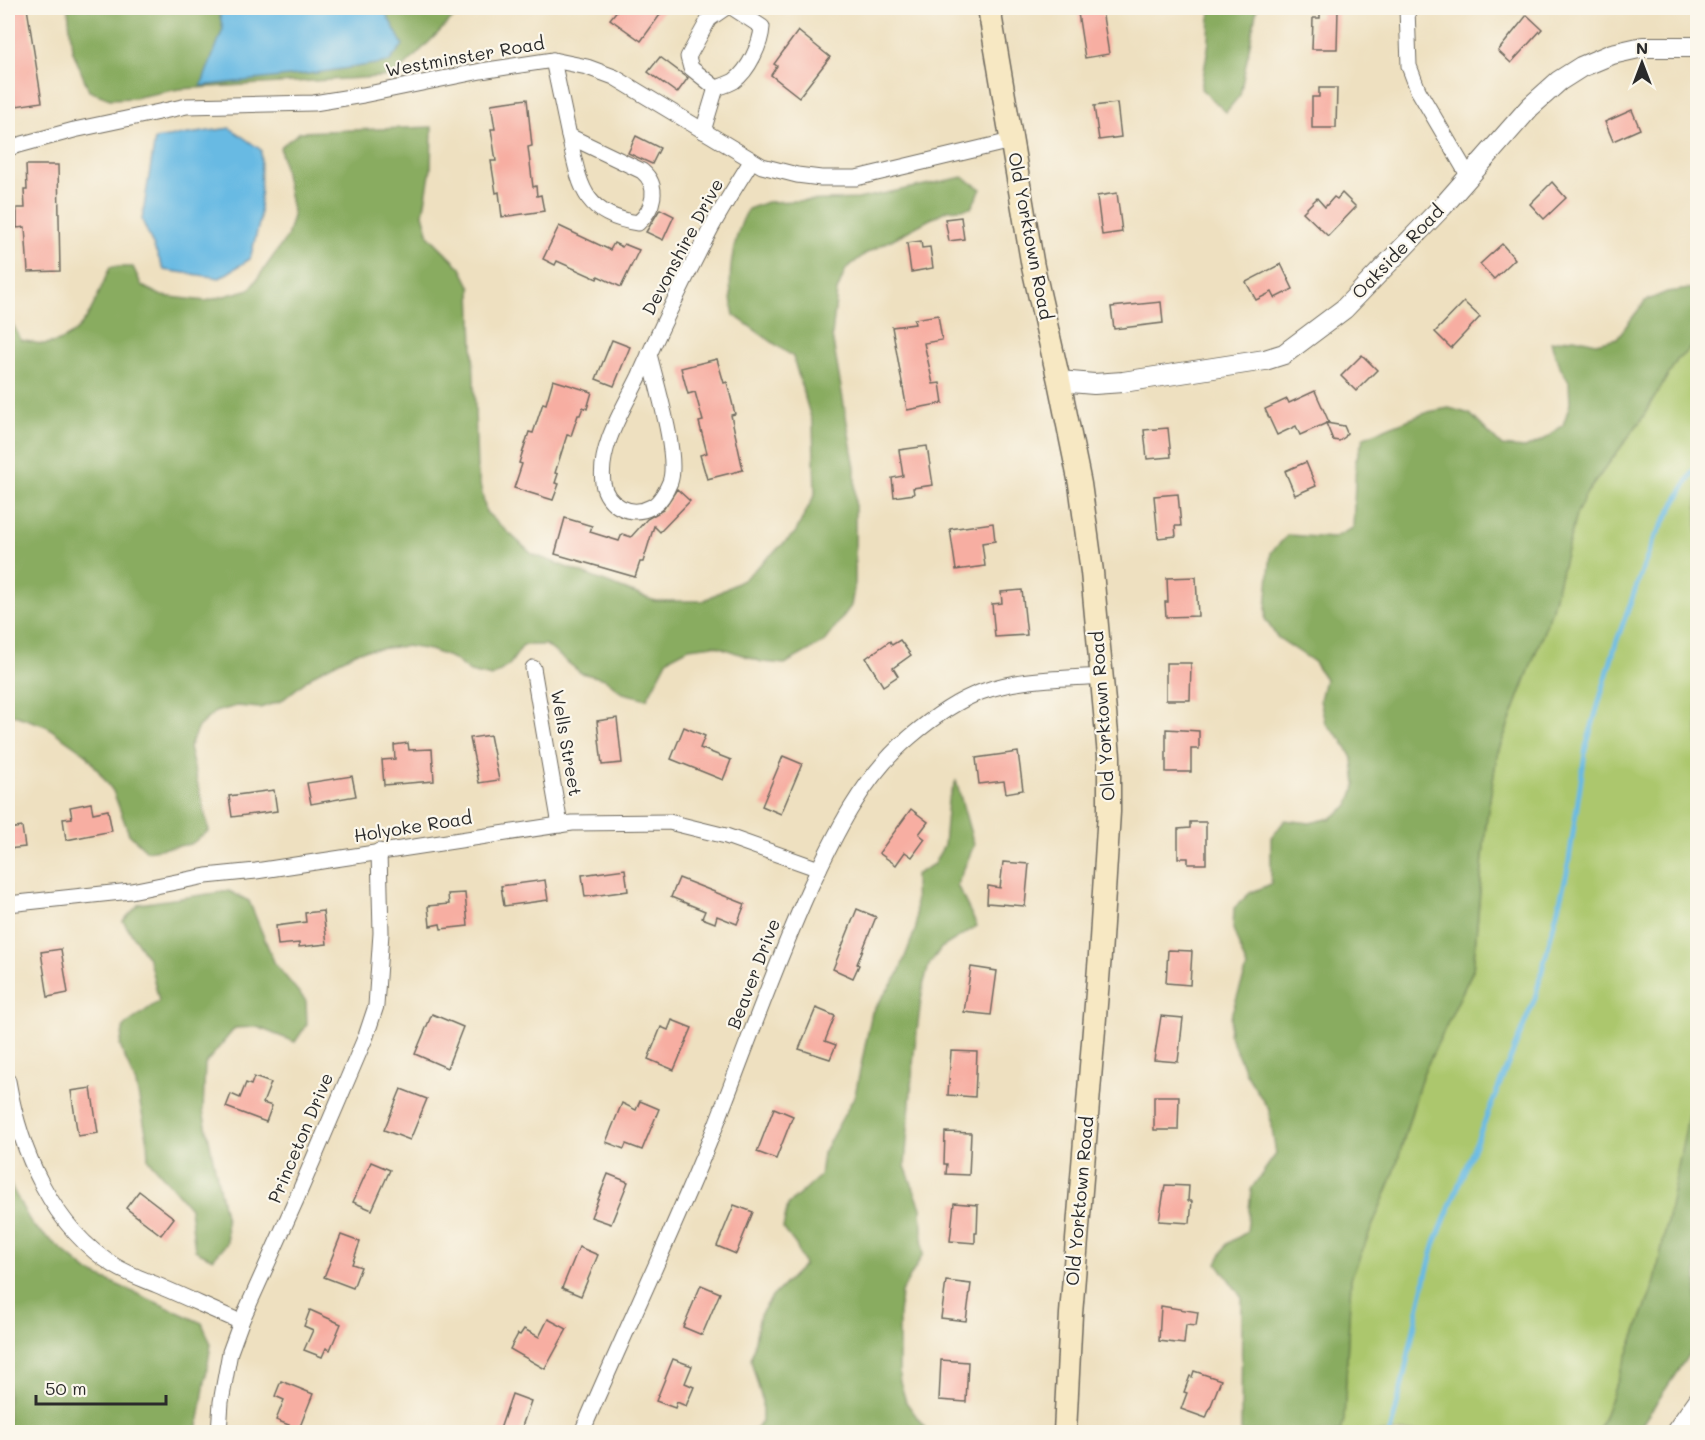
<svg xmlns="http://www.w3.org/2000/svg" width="1705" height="1440" viewBox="0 0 1705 1440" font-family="Mali,sans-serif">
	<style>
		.green { fill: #acc76d; stroke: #6c794c; stroke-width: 1.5 }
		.forest { fill: #89ac60; stroke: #5a6c46; stroke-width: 1.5 }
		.water { fill: #67bae3; stroke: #497287; stroke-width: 1.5 }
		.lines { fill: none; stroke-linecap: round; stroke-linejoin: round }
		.stream { stroke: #67bae3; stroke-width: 5 }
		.building { fill: #f7aea2 }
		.minor-casing { stroke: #6f6a5f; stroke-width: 17 }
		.tertiary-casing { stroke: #6f6a5f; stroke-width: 22 }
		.secondary-casing { stroke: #6f6a5f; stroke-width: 25 }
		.minor { stroke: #fff; stroke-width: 15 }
		.tertiary { stroke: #fff; stroke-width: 20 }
		.secondary { stroke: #f7e8c3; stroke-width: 22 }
		.labels { text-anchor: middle; stroke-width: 4.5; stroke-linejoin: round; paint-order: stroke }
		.street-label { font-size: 18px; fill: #2b2b2b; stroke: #fbf7ec }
	</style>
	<rect width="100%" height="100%" fill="#fbf7ec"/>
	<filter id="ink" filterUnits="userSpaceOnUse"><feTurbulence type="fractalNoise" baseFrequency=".0167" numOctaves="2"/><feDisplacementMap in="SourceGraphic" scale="12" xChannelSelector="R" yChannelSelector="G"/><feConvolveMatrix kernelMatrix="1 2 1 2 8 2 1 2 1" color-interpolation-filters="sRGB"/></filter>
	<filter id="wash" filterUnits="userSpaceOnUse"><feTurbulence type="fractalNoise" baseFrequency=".008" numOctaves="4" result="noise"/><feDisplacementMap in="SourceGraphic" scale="24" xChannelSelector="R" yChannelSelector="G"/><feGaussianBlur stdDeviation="1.35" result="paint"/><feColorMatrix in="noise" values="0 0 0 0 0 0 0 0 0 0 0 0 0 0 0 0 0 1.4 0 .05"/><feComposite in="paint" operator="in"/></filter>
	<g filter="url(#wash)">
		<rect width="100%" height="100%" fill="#eee0c0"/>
		<!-- green -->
		<polygon class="green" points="1697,342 1698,1072 1655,1282 1598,1432 1341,1432 1344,1419 1351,1278 1394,1173 1422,1076 1473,970 1486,823 1497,755 1551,612 1576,515 1586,494 1641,420 1677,360"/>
		<!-- forest -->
		<g class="forest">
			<polygon points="68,8 463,8 395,76 179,89 133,98 110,99 89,91 72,49"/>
			<polygon points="1210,8 1257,8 1240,95 1226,112 1201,89 1209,42"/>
			<path d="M432,127L431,169L423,214L429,236L461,268L471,288L477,470L486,512L532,554L655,601H703L743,580L795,533L815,494L813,425L793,357L734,315C726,280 731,241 748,209L767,202L858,199L963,177L981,189L971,208L947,210L865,254L846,269L837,291L832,336L855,468V583L851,606L824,642L785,664L762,662L714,645L689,648L668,659L647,699L623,693L605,679L581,673L546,645H523L510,664L492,677L470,672L452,658L430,650L406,646L359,651L316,673L281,701L260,708L237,706L215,712L198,727L189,748L209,831L191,844L147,851L129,834L113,791L86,754L46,726L8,713V308L11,321L21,340C28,341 37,344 44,344C86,342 96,298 110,267H133L142,286L162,296L206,301L250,289L287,237L293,216L280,147L300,132Z"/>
			<polygon points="1697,288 1697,342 1677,360 1641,420 1586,494 1576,515 1551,612 1497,755 1486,823 1473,970 1422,1076 1394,1173 1351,1278 1344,1419 1341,1432 1241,1432 1242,1298 1217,1263 1227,1244 1247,1232 1251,1189 1276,1154 1269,1110 1246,1074 1229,1034 1232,1012 1247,968 1233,929 1234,908 1250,893 1271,884 1271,838 1285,820 1310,823 1331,818 1349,805 1356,784 1353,760 1342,740 1325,723 1320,700 1325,679 1313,661 1277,637 1265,619 1271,552 1288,535 1333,538 1353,528 1356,460 1364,437 1428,412 1449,408 1470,414 1502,446 1525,448 1545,439 1563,425 1570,404 1569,382 1558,363 1551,342 1574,338 1596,343 1617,338 1645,301 1667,292"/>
			<polygon points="956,781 974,845 957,885 977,926 941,948 929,965 923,986 914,1053 905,1166 921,1208 923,1254 901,1293 899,1316 899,1378 906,1402 928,1432 752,1432 762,1421 762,1400 751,1360 760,1315 772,1297 804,1265 796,1245 783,1228 788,1205 820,1176 823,1153 855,1095 872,1012 898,975 916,928 915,875 934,864 944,845 948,800"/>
			<polygon points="229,891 249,901 275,964 306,1001 307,1024 295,1042 257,1027 235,1028 205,1064 203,1111 226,1220 227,1243 213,1259 195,1250 190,1208 148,1159 147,1137 136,1084 120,1046 124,1026 159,1001 149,960 123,921 139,904"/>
			<polygon points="1697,1072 1697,1342 1637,1432 1598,1432 1655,1282"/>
			<polygon points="8,1175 11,1186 32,1225 89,1272 202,1323 211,1344 197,1432 8,1432"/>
		</g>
		<!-- water -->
		<g class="water">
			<polygon points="218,8 383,8 403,45 389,62 315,73 201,86 223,29"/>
			<polygon points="230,128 261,150 260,220 250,259 220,278 164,270 142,220 155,139"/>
		</g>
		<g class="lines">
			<!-- stream -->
			<path class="stream" d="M1390,1432C1408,1370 1416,1305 1435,1243L1535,998L1567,873L1586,747L1616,643L1653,541L1698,463"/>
		</g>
		<g id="blocks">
			<!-- building -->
			<g class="building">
				<polygon points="8,8 27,8 42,102 10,107 8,91"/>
				<polygon points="619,8 665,8 641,41 610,19"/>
				<polygon points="1320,9 1338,9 1337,49 1312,49 1313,18 1320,18"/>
				<polygon points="1102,10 1109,54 1085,58 1078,13"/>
				<polygon points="1527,15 1542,29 1511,63 1498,51"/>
				<polygon points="798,31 830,57 799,97 771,75 777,66 774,64"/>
				<polygon points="660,57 688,78 677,93 648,72"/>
				<polygon points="1319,88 1337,88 1336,128 1312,128 1312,97 1319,97"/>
				<polygon points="527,99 532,146 528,147 533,187 536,186 537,196 541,195 544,211 502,217 499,192 496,193 491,161 496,161 491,129 495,129 491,104"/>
				<polygon points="1117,103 1121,137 1099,140 1094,106"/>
				<polygon points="1632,110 1640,129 1613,141 1605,122"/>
				<polygon points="636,136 660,148 652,164 628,153"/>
				<polygon points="26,165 58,165 60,271 28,272 25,227 17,228 17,208 25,208 24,190 27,190"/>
				<polygon points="1552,182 1566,198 1544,219 1530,204"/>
				<polygon points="1117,193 1122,232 1102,235 1097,196"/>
				<polygon points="1342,193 1356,207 1328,236 1303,212 1317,198 1325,207 1334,197 1337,199"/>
				<polygon points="660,209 674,216 663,240 646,232"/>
				<polygon points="961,217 964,239 949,241 945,219"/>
				<polygon points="559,226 610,250 614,243 622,247 624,244 639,250 621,287 598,276 597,279 557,261 555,265 543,259"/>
				<polygon points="921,241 922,248 930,247 933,268 911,272 907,243"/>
				<polygon points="1502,244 1515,259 1494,279 1480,264"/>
				<polygon points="1281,264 1293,289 1275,298 1272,292 1256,300 1246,282"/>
				<polygon points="1161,302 1163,323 1114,329 1111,307"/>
				<polygon points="1464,302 1480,317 1451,348 1435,332"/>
				<polygon points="938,315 942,340 924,343 933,384 940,383 943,403 907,410 892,327 915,324 914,319"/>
				<polygon points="612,340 630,347 614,386 596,379"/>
				<polygon points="1362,355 1377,370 1356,391 1341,376"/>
				<polygon points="717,359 724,383 727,382 735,414 731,415 743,470 707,479 700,455 707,453 699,422 703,421 695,392 688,394 681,368"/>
				<polygon points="553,380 592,392 587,409 583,407 580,415 578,415 571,436 567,435 555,473 558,474 555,483 559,484 553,500 514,488 522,464 519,463 529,432 533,433 543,403 546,404"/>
				<polygon points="1315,391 1329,422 1300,435 1296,426 1277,435 1265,409 1287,399 1289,403"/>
				<polygon points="1326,423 1344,426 1347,433 1345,437 1339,441 1333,440"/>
				<polygon points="1168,428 1171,457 1147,459 1144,430"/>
				<polygon points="927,446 933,485 913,488 914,494 894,497 892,478 903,476 899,450"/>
				<polygon points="1306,462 1316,486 1295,495 1285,471"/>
				<polygon points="677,489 690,501 660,532 654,526 643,562 640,562 635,577 555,554 565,518 592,526 590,532 619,541 622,534 631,537 647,519 663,510"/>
				<polygon points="1178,494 1181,526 1175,526 1176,536 1158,538 1154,496"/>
				<polygon points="993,523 995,541 982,543 985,566 956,570 950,529"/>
				<polygon points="1196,577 1198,616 1166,617 1165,602 1168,602 1167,578"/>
				<polygon points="1022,590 1027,635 995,637 992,604 1002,603 1001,592"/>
				<polygon points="900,640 911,655 893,668 898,676 883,686 866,658 890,641 892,645"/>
				<polygon points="1166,663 1191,663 1190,700 1166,700"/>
				<polygon points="617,718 622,763 602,765 597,721"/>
				<polygon points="684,727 705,736 700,748 731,760 723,780 671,759"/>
				<polygon points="1166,729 1199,731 1199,749 1191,749 1191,772 1166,772"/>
				<polygon points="490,735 499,780 479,783 470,738"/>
				<polygon points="408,743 409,750 432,749 434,781 384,785 382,760 395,759 394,745"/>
				<polygon points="1018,752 1023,790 1006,793 1004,781 979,784 976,758"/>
				<polygon points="783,756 802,764 781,814 762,806"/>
				<polygon points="352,776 356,796 311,804 307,783"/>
				<polygon points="274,790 277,811 232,817 229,796"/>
				<polygon points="91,803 93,813 108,810 112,831 66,840 63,819 72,818 70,807"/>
				<polygon points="911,809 928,822 919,834 925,839 912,857 905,852 896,865 879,853"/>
				<polygon points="1190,822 1206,822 1206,864 1188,864 1188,858 1178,858 1178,829 1190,828"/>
				<polygon points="22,827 25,847 8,849 8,829"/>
				<polygon points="1003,862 1029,864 1025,906 987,903 988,886 1000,888"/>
				<polygon points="625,869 628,891 585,897 582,875"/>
				<polygon points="679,878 745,904 737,924 717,916 715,923 702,918 705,911 671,897"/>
				<polygon points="545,880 548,900 504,906 501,886"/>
				<polygon points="465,893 468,926 441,929 440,924 430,926 428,906 449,904 448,894"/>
				<polygon points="857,909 876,917 857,964 859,965 853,978 833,969"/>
				<polygon points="323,911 327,944 299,947 299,943 278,945 276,926 306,922 305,913"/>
				<polygon points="61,949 68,993 48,997 41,952"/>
				<polygon points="1168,950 1192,951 1190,985 1166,983"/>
				<polygon points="971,967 997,971 991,1015 964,1012"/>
				<polygon points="816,1008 835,1016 825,1041 836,1045 830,1059 799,1049"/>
				<polygon points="432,1014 463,1027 447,1068 415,1054"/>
				<polygon points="1161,1016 1183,1018 1178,1062 1154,1060"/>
				<polygon points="672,1020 692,1028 674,1070 648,1059 661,1027 668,1030"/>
				<polygon points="951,1051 977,1052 975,1097 948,1095"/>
				<polygon points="254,1077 271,1083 263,1103 272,1106 266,1122 226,1107 231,1094 240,1098 246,1083 251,1085"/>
				<polygon points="91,1088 98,1133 78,1136 71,1091"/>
				<polygon points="401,1089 427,1099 410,1140 384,1130"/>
				<polygon points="1154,1096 1179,1096 1178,1130 1154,1130"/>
				<polygon points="640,1101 659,1109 642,1150 626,1144 624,1149 606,1142 622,1103 636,1110"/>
				<polygon points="774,1108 793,1116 776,1159 757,1152"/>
				<polygon points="945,1132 971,1133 969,1175 946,1174 947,1164 944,1164"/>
				<polygon points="371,1162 390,1170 372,1210 353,1202"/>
				<polygon points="608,1174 628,1182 611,1224 591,1217"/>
				<polygon points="1165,1185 1189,1186 1188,1201 1192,1201 1190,1223 1159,1221"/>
				<polygon points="139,1191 174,1218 161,1235 126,1208"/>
				<polygon points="954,1203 978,1205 977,1233 975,1233 975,1243 950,1241"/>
				<polygon points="734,1205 753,1212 736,1254 717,1246"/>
				<polygon points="341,1235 360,1242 352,1264 361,1267 353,1288 324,1277"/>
				<polygon points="579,1247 598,1255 581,1296 562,1288"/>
				<polygon points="946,1281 971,1284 966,1321 941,1318"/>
				<polygon points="701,1285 720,1293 702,1335 683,1327"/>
				<polygon points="1161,1306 1198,1312 1196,1326 1186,1325 1184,1344 1159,1341"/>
				<polygon points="310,1310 341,1324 330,1350 326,1348 322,1357 304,1350 313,1330 304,1326"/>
				<polygon points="548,1319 567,1329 545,1369 510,1349 518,1334 520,1335 524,1329 539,1337"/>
				<polygon points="673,1359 692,1366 685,1383 694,1387 686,1406 677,1402 675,1408 656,1401"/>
				<polygon points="941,1360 968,1362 966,1402 939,1400"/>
				<polygon points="1194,1371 1221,1380 1206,1418 1181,1409 1187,1393 1184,1392 1190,1376 1192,1377"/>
				<polygon points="281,1381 313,1394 299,1429 276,1420 284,1400 275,1396"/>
				<polygon points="512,1394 531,1401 520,1432 499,1432"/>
			</g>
		</g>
	</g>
	<g filter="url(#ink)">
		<use href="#blocks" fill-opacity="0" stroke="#6f6a5f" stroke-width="1.5"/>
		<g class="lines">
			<defs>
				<g id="minor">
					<path d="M725,8L709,19L688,57L691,68L716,88C722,86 729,84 734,81C749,70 761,44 762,27L733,8"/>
					<polyline points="1407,8 1409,66 1418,90 1468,175"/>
					<polyline points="553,60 569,136"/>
					<polyline points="703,131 716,88"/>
					<path d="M569,136L642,171C660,186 654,209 638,223C581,214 580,184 569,136Z"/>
					<polyline points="8,148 74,130 187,106 314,103 363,95 481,71 553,60 587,67 614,77 762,166 797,175 821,178 856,178 1011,141"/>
					<path d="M649,354C656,383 679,457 670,482C667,490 659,504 651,507C631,518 606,505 603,483C598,447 624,408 639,377C661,327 685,278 710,230C723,206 738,183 752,160"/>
					<polyline points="533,668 560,825"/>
					<polyline points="8,904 131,891 206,876 256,871 572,823 669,822 726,836 819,869"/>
					<path d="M8,1081C20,1150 52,1228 115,1266C128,1274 143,1279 157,1285C185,1297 213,1310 241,1322"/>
					<polyline points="219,1432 221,1402 230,1352 241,1322 296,1200 366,1036 376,1006 381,933 379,851"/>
					<path d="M582,1432C625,1331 673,1232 714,1130C745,1051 773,970 808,892C834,836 862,777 910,737C930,720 956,701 981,692C1019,678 1062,679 1102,676"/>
				</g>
				<g id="tertiary">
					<polyline points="1059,381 1094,384 1123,382 1265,360 1284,354 1344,309 1443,206 1530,107 1559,81 1581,67 1612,54 1643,47 1698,47"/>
					<polyline points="1676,1432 1698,1401"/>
				</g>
				<polyline id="secondary" points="989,8 1033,267 1059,381 1080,484 1092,572 1109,756 1109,812 1100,955 1071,1314 1065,1432"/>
			</defs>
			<!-- minor casing -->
			<use href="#minor" class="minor-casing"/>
			<!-- tertiary casing -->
			<use href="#tertiary" class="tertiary-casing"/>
			<!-- secondary casing -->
			<use href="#secondary" class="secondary-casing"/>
			<!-- minor -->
			<use href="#minor" class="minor"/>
			<!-- tertiary -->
			<use href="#tertiary" class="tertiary"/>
			<!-- secondary -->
			<use href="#secondary" class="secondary"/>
		</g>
	</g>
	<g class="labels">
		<!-- street labels -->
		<g class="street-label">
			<text transform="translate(465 57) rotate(-10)" y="6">Westminster Road</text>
			<text transform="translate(1030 236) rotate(79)" y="6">Old Yorktown Road</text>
			<text transform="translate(683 247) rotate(-62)" y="6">Devonshire Drive</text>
			<text transform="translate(1398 252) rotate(-46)" y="6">Oakside Road</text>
			<text transform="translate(1103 716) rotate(-94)" y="6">Old Yorktown Road</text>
			<text transform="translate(566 743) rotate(80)" y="6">Wells Street</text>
			<text transform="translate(413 827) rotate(-9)" y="6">Holyoke Road</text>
			<text transform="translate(754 974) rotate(-69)" y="6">Beaver Drive</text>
			<text transform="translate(301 1138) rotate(-67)" y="6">Princeton Drive</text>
			<text transform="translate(1080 1201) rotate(-85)" y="6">Old Yorktown Road</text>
		</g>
	</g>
	<!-- margin -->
	<rect width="1705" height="1440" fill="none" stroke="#fbf7ec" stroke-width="30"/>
	<!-- north arrow -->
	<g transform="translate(1642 63)" stroke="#fbf7ec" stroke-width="4.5" paint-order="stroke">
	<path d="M0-4.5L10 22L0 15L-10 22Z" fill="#2b2b2b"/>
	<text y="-9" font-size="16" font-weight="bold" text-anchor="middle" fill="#2b2b2b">N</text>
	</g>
	<!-- scale -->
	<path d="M36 1395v9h130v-9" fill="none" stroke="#2b2b2b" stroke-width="3"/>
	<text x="45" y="1395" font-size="18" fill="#2b2b2b" stroke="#fbf7ec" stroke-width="4.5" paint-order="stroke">50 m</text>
</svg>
